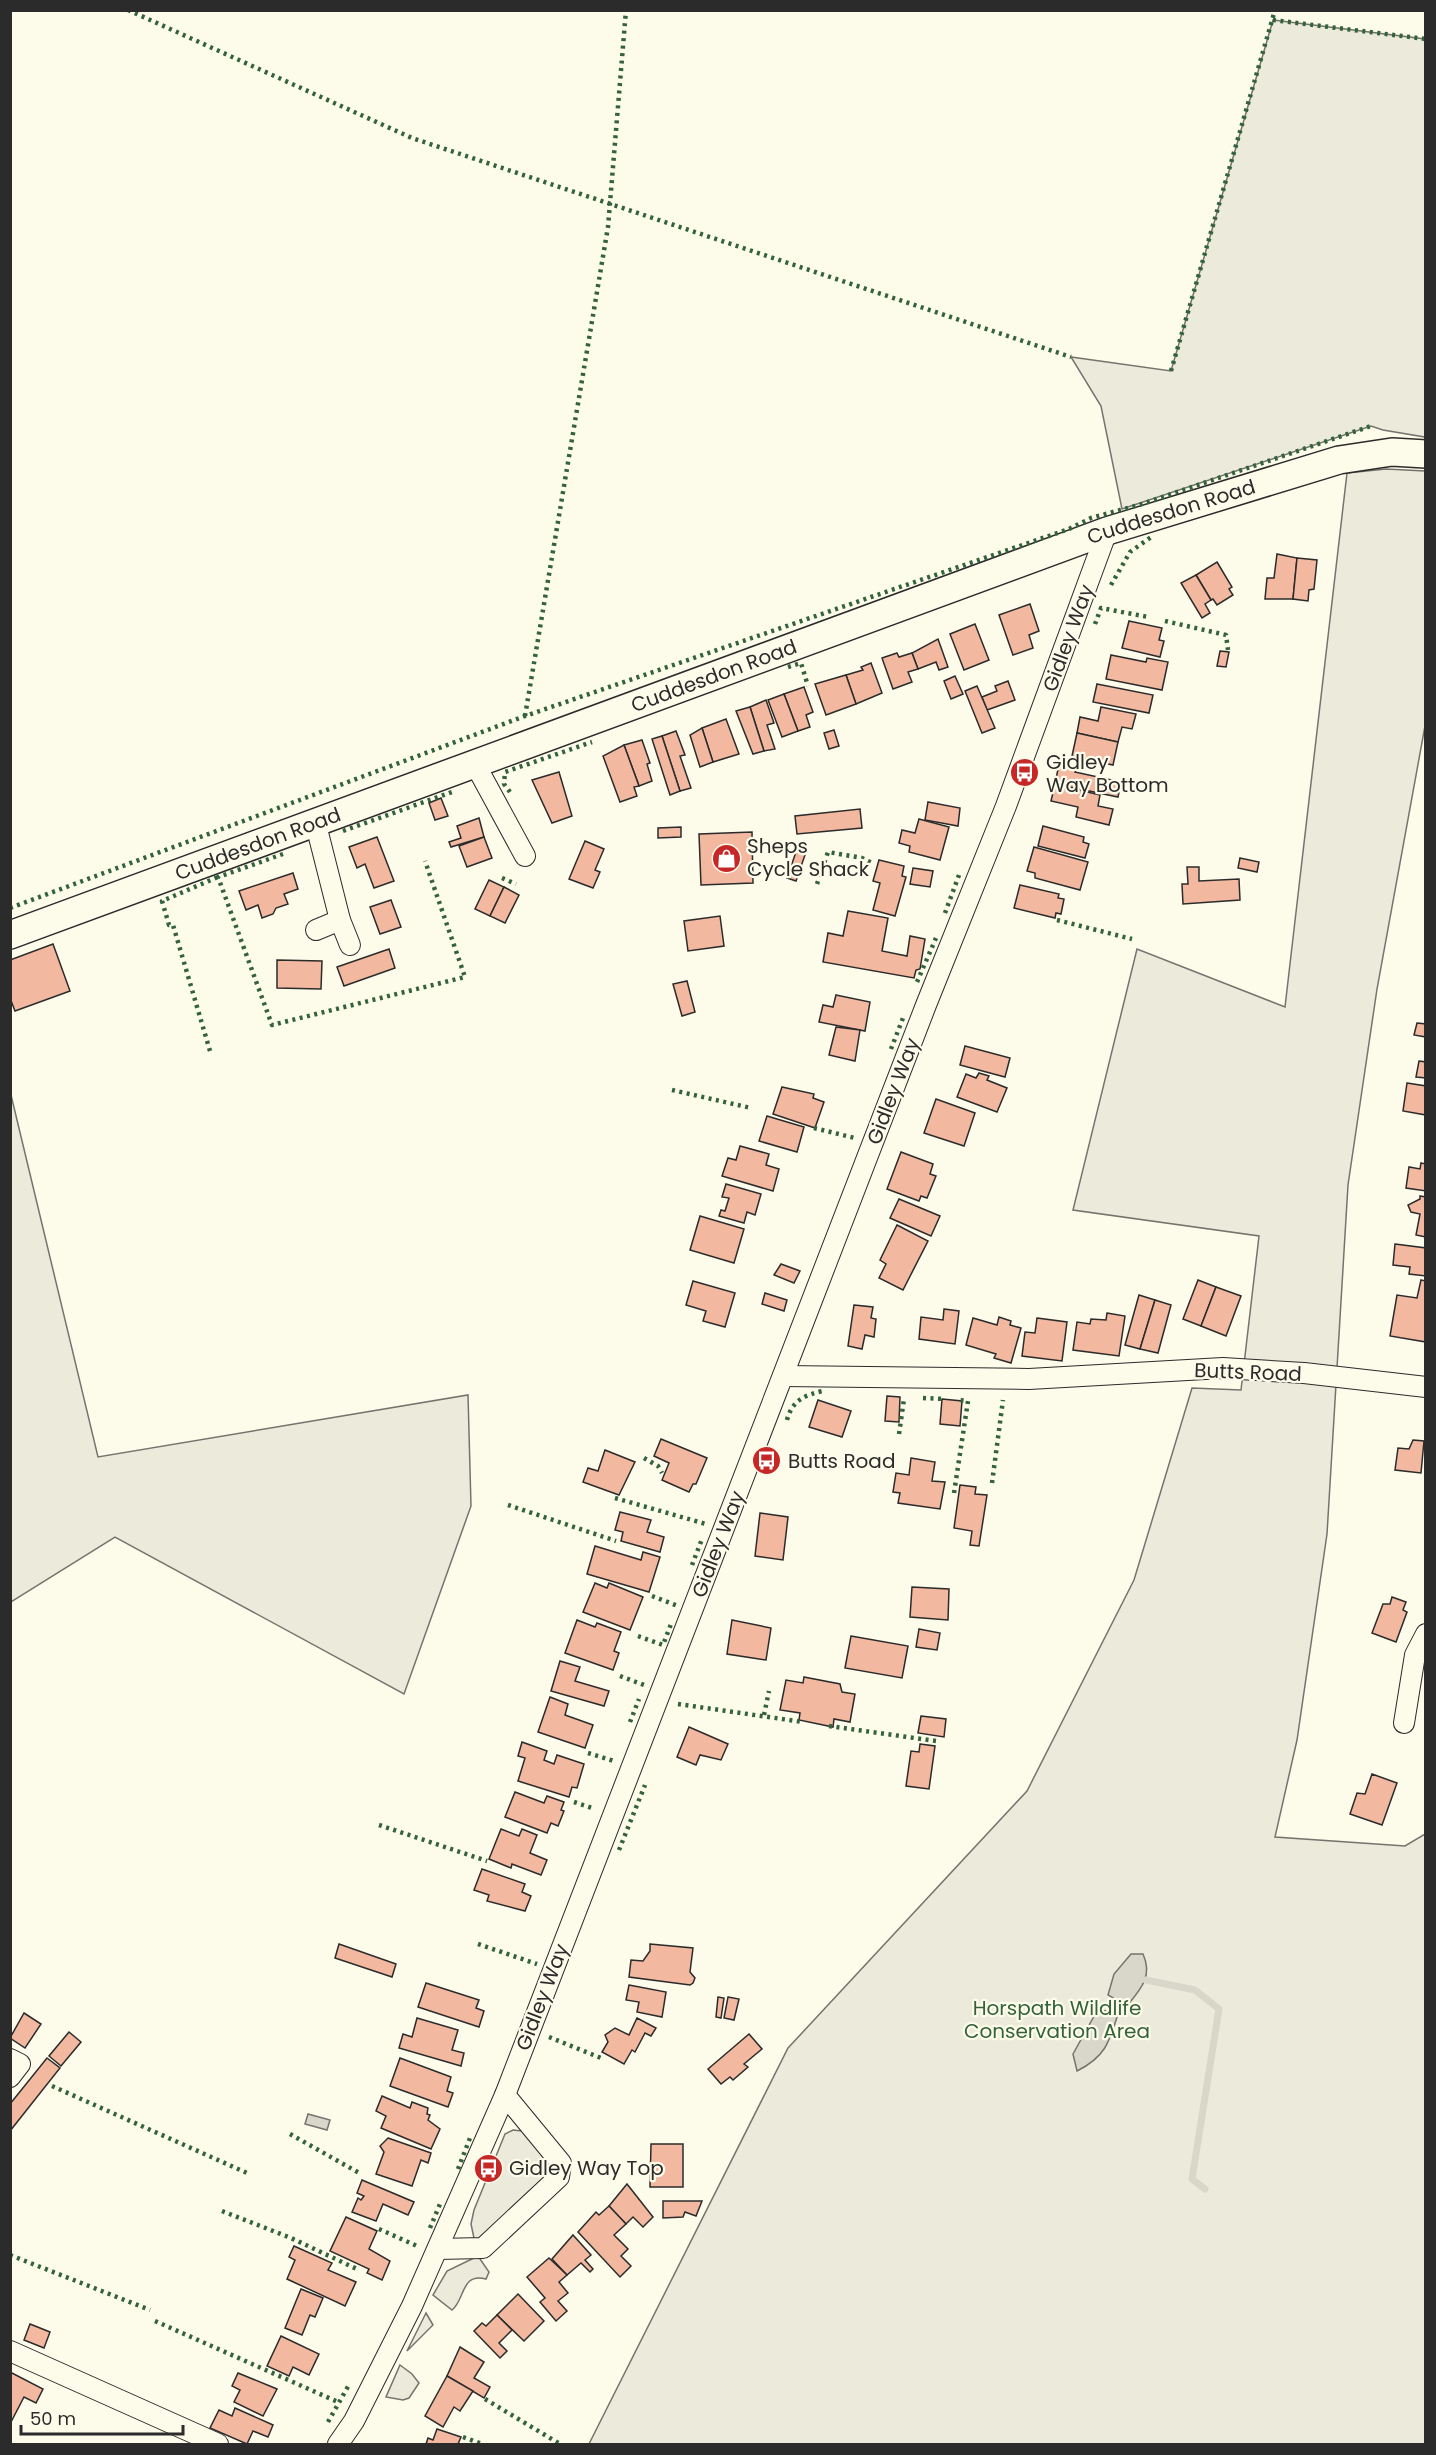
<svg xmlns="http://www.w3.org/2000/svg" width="1436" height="2455" viewBox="0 0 1436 2455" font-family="Poppins,sans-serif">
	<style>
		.green { fill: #ecebdb; stroke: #74746e; stroke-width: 1.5 }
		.water { fill: #d8d7c9; stroke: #74746e; stroke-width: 1.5 }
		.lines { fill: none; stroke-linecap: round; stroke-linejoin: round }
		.stream { stroke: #d8d7c9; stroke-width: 7 }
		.building { fill: #f2b8a0; stroke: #2b2b2b; stroke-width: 1.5 }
		.street-casing { stroke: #2b2b2b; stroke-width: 22 }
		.secondary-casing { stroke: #2b2b2b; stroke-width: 30 }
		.street { stroke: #fdfbea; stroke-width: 20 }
		.secondary { stroke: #fdfbea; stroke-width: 27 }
		.hedge { stroke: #34623c; stroke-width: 4.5; stroke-dasharray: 3 4.5; stroke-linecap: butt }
		.labels { text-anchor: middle; stroke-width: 4.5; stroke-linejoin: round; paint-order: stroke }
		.street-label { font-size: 20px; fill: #2b2b2b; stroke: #fdfbea }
		.poi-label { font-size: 20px; fill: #2b2b2b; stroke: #fdfbea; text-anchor: start }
		.park-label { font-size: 20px; fill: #34623c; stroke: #fdfbea }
	</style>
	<rect width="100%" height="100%" fill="#fdfbea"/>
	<!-- green -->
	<g class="green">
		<polygon points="1273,20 1425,39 1425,437 1383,430 1371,426 1122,509 1101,406 1071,357 1171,371"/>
		<polygon points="1386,469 1425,471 1425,726 1377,989 1348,1185 1327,1534 1297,1740 1275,1837 1405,1846 1425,1834 1425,2444 589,2444 788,2048 1027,1791 1134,1580 1192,1388 1241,1390 1259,1236 1073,1210 1137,949 1285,1007 1347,473"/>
		<polygon points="11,1095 98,1457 468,1395 471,1506 404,1694 115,1537 11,1602"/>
		<polygon points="513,2130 522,2131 548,2158 551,2177 475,2243 471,2224 474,2210 505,2134"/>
		<path d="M478,2256L489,2272L486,2279C461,2272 465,2300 452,2310L433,2295L447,2271Z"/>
		<polygon points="426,2313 433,2325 407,2351"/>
		<polygon points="400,2365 412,2374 419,2383 409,2398 403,2400 386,2397"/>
	</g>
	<!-- water -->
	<g class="water">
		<path d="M1131,1954H1143C1153,1976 1141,1989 1127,2006L1108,1995L1114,1974Z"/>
		<path d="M1098,2009L1118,2014C1109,2043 1105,2057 1077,2071L1073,2054Z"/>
		<polygon points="308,2114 330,2120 327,2130 305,2124"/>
	</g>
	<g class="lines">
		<!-- stream -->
		<polyline class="stream" points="1146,1980 1195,1990 1219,2009 1192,2179 1205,2189"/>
	</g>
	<!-- building -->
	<g class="building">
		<polygon points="1277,554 1297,558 1293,599 1265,599 1267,578 1274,578"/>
		<polygon points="1297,558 1317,560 1314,589 1309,590 1308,601 1293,599"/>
		<polygon points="1217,562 1232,587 1229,589 1233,595 1217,605 1213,599 1211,600 1196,575"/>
		<polygon points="1196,575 1211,600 1205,604 1210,613 1202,618 1181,583"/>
		<polygon points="1030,604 1039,631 1029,635 1033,648 1013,655 999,615"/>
		<polygon points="1129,621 1162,628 1159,640 1164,641 1160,657 1122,648"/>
		<polygon points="975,624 989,660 964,670 950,634"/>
		<polygon points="938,639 948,667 939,670 936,662 918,669 912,653"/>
		<polygon points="1220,651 1229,652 1226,667 1217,666"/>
		<polygon points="897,653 899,657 912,653 918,669 908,672 912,682 893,689 882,658"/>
		<polygon points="1111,655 1146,662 1147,658 1168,662 1162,690 1106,679"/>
		<polygon points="871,663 882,693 856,704 846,675 863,670 861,667"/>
		<polygon points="846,675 856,704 826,715 815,684"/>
		<polygon points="955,676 963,694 951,699 944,681"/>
		<polygon points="1008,681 1015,700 987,710 982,697 997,691 995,686"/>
		<polygon points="1097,684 1153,695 1149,713 1093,702"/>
		<polygon points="977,686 995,728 982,733 965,691"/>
		<polygon points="804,687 813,712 806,715 810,727 798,731 784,694"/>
		<polygon points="784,694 798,731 782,737 768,700"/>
		<polygon points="766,700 774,723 767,725 775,749 764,751 750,707"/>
		<polygon points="750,707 764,751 753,754 736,711"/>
		<polygon points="1101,707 1136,714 1132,729 1122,727 1118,742 1077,733 1080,717 1098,721"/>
		<polygon points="726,719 739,754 713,762 702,728"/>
		<polygon points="702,728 713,762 700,767 690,735"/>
		<polygon points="834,730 839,746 829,749 824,733"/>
		<polygon points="676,731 685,755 680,756 691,788 680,791 662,736"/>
		<polygon points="1077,733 1118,742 1113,765 1072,756"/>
		<polygon points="662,736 680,791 670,795 652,739"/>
		<polygon points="642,740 650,763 647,764 652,781 639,786 624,745"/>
		<polygon points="624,745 639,786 634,787 637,796 620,802 603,756"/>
		<polygon points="1059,764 1078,768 1075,772 1121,782 1118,797 1055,784"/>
		<polygon points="559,772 572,816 552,823 532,780"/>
		<polygon points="1055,784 1100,795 1098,806 1113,809 1109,825 1076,817 1078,807 1051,801"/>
		<polygon points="441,798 448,816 435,820 429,803"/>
		<polygon points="928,802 960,808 958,826 925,820"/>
		<polygon points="860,809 862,828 797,834 795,816"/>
		<polygon points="479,818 484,837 451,847 449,842 461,838 457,826"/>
		<polygon points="919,819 949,827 940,860 909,852 910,846 899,843 902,830 915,833"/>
		<polygon points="1043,826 1084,837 1083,842 1089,844 1085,858 1038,846"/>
		<polygon points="681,827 681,837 658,838 658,828"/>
		<polygon points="752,832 753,883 701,885 699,834"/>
		<polygon points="377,837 394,881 374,888 365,864 357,868 349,847"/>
		<polygon points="484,837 492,858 467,867 459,846"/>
		<polygon points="585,841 604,849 595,870 600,872 593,888 569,879"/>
		<polygon points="1034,847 1088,862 1080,890 1035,878 1035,873 1027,871"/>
		<polygon points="797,849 806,852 796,881 787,878"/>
		<polygon points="1240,858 1259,862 1257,872 1238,868"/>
		<polygon points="879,860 904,866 902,876 906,877 895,916 873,910 880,883 873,881"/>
		<polygon points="1187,867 1199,867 1199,881 1239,879 1240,900 1183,904 1182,884 1188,884"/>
		<polygon points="913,868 933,871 930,887 910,884"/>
		<polygon points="293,873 298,889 284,894 288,904 276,908 273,914 262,918 258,905 246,910 239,891"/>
		<polygon points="489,880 504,887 490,916 475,909"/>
		<polygon points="1020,885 1059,894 1058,898 1064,899 1061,914 1056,913 1055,918 1014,908"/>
		<polygon points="504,887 519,895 505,923 490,916"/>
		<polygon points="391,900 401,927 380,934 370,907"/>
		<polygon points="848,911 888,918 882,951 907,956 910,936 925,939 920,969 916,970 914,978 823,962 828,933 843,936"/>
		<polygon points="720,916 724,946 688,951 684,921"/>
		<polygon points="53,944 70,991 15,1011 10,998 10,960"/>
		<polygon points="389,949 395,968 344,986 337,967"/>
		<polygon points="277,960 322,961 321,989 277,988"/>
		<polygon points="687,981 695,1012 682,1016 673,984"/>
		<polygon points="836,995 870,1002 865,1031 819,1022 823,1005 833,1007"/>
		<polygon points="1417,1023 1426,1024 1426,1037 1414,1035"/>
		<polygon points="836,1027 860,1030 855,1061 829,1055"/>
		<polygon points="965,1046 1010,1058 1005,1077 960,1065"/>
		<polygon points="1419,1061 1426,1062 1426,1078 1416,1077"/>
		<polygon points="979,1073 989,1076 987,1080 1007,1088 997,1112 957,1097 966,1074 976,1078"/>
		<polygon points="1407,1083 1426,1086 1426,1115 1403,1111"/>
		<polygon points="782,1087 814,1094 813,1098 824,1102 815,1128 773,1114"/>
		<polygon points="936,1099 975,1113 964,1146 924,1133"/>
		<polygon points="767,1116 804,1127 797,1152 759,1141"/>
		<polygon points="740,1146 769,1154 766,1165 779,1169 773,1191 722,1176 728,1158 736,1160"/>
		<polygon points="901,1152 933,1164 930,1174 936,1176 927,1198 921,1196 919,1201 887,1189"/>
		<polygon points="1421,1163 1426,1164 1426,1191 1406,1188 1409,1167 1420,1169"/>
		<polygon points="726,1184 761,1194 755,1215 747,1212 744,1223 719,1216 721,1210 725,1211 729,1198 722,1197"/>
		<polygon points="1420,1196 1426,1197 1426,1237 1416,1235 1420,1214 1411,1212 1408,1205 1420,1199"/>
		<polygon points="899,1199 940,1216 931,1236 890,1218"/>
		<polygon points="700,1216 744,1229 734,1263 690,1250"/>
		<polygon points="897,1225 928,1241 903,1290 879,1278 886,1264 880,1260"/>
		<polygon points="1395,1244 1426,1248 1426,1276 1409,1274 1410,1267 1393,1265"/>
		<polygon points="781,1264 800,1271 794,1283 774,1275"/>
		<polygon points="1198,1280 1216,1287 1201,1326 1183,1319"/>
		<polygon points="1421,1280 1426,1281 1426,1342 1390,1336 1397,1295 1417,1298"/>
		<polygon points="693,1281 735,1293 725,1327 703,1321 706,1311 686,1305"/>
		<polygon points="1216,1287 1241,1296 1226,1336 1201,1326"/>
		<polygon points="765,1293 787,1300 784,1311 762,1304"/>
		<polygon points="1139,1295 1155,1300 1140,1349 1125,1345"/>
		<polygon points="1155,1300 1171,1305 1158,1353 1140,1349"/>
		<polygon points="854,1305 873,1307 871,1318 876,1319 874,1337 865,1335 862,1349 848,1346"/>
		<polygon points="944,1309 959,1311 955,1344 919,1339 921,1317 943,1320"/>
		<polygon points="1107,1313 1125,1316 1119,1356 1073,1350 1077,1322 1090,1324 1091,1319 1106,1320"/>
		<polygon points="999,1317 1011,1321 1010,1325 1021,1328 1011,1363 994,1358 996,1354 966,1345 973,1318 997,1325"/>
		<polygon points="1037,1318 1067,1322 1062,1361 1022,1356 1025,1332 1035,1333"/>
		<polygon points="887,1396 900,1397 899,1422 885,1421"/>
		<polygon points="942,1399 962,1401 960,1426 940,1424"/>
		<polygon points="818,1400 851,1411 842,1437 809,1427"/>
		<polygon points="661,1439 707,1458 696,1484 693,1484 689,1492 662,1480 669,1463 654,1456"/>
		<polygon points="1413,1440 1424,1441 1421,1473 1395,1470 1398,1448 1409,1449"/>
		<polygon points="605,1450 635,1462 619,1495 583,1482 588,1468 598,1471"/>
		<polygon points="911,1458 935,1462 932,1481 945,1482 940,1509 898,1503 900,1493 893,1492 896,1473 909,1475"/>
		<polygon points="960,1485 976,1487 975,1494 987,1495 979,1546 970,1545 972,1531 954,1528"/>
		<polygon points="620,1512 651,1520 647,1532 664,1537 660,1552 621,1541 623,1532 615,1530"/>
		<polygon points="760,1513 788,1517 783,1560 755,1556"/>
		<polygon points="595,1546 641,1560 643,1552 660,1557 649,1592 587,1574"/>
		<polygon points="595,1583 607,1588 609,1583 643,1597 630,1630 583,1612"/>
		<polygon points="912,1587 949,1589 948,1620 910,1617"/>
		<polygon points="1392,1597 1406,1602 1403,1610 1407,1612 1396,1642 1372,1633 1383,1604 1390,1604"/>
		<polygon points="577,1620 595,1627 597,1623 621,1632 614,1651 619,1653 613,1670 565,1653"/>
		<polygon points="732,1620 771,1628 766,1660 727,1654"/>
		<polygon points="919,1629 940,1633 937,1650 916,1647"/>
		<polygon points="851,1636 908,1646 902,1678 845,1668"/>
		<polygon points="560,1661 580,1667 575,1681 609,1691 604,1706 551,1691"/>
		<polygon points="804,1677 840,1684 842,1692 855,1694 850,1722 834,1719 833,1727 799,1720 800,1713 780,1710 786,1680 803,1683"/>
		<polygon points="550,1697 568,1704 565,1715 593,1725 585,1748 538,1732"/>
		<polygon points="921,1716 946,1719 944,1737 918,1733"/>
		<polygon points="689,1727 728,1744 721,1760 700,1755 696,1765 677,1757"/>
		<polygon points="522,1742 547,1751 544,1760 554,1764 557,1755 584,1764 577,1788 572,1787 569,1797 518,1781 525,1758 518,1756"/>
		<polygon points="920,1744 935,1746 929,1789 906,1786 911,1751 919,1752"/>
		<polygon points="1372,1774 1397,1783 1382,1825 1350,1814 1357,1793 1365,1794"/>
		<polygon points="515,1792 544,1803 547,1796 564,1802 561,1810 564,1811 558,1826 551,1823 547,1833 505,1817"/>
		<polygon points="501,1829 519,1836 522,1829 537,1835 530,1853 547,1860 541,1875 512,1864 511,1868 489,1859"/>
		<polygon points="482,1869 525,1884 522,1892 531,1896 525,1911 487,1901 489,1895 474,1890"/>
		<polygon points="339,1944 396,1964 392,1977 335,1958"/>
		<polygon points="650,1944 693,1948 690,1972 695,1978 693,1983 690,1985 629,1977 631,1960 643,1961 650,1951"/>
		<polygon points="426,1983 479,2000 476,2008 484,2011 479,2027 418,2007"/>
		<polygon points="629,1985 666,1992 662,2017 637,2012 639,2002 626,2000"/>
		<polygon points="718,1997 724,1998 721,2018 716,2017"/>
		<polygon points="728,1997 739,1999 734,2020 724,2018"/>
		<polygon points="24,2013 41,2024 25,2048 10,2038"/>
		<polygon points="417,2018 458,2030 452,2050 464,2053 461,2066 399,2048 403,2034 412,2037"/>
		<polygon points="637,2018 656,2028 651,2036 645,2033 635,2052 632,2050 624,2064 602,2052 608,2042 605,2035 615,2028 629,2035"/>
		<polygon points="69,2032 81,2042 61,2066 49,2056"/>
		<polygon points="749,2034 762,2049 744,2064 748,2067 733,2080 730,2077 721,2084 708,2069"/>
		<polygon points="47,2058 60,2068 10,2131 10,2104"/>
		<polygon points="400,2058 451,2077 447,2091 453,2093 448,2107 390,2086"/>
		<polygon points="382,2096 410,2108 412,2102 428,2108 427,2114 430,2115 428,2120 440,2129 431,2149 381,2128 386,2116 376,2111"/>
		<polygon points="388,2138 431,2153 428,2163 421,2160 412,2186 376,2174 384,2152 380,2146"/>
		<polygon points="651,2144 683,2144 683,2187 650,2187"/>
		<polygon points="362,2180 414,2202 408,2215 383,2204 376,2221 352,2212 358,2198 361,2200 364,2196 357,2193"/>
		<polygon points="627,2184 653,2217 643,2227 633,2217 626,2224 609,2206"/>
		<polygon points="663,2201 702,2201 696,2216 685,2212 683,2217 663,2218"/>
		<polygon points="609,2206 626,2224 614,2235 628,2249 621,2256 631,2266 620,2277 578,2232 596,2212 599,2215"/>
		<polygon points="346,2217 377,2231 369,2249 390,2261 382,2280 367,2273 369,2269 330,2251"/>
		<polygon points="573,2235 591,2255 585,2260 593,2269 590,2272 581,2263 567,2275 552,2259"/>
		<polygon points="294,2246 332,2263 328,2270 356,2282 345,2306 287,2279 295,2260 289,2257"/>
		<polygon points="549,2258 567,2275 559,2282 568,2293 558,2301 567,2311 556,2321 540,2302 545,2298 527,2277"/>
		<polygon points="301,2289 323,2298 315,2317 310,2315 302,2335 285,2328"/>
		<polygon points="518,2294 544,2321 524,2341 497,2315"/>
		<polygon points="497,2315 512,2330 499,2343 507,2351 500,2358 474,2331 482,2323 486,2326"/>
		<polygon points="30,2324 50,2332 44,2348 24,2340"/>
		<polygon points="281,2336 319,2354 309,2375 293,2367 289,2376 267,2366"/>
		<polygon points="460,2347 484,2362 474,2378 490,2387 484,2398 447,2376"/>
		<polygon points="10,2372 43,2389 36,2403 24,2397 10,2424"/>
		<polygon points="238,2373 277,2389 263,2416 234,2402 240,2390 232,2386"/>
		<polygon points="447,2376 473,2391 460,2411 454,2407 443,2427 425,2416"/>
		<polygon points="235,2408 273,2425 268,2437 253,2431 247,2444 210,2428 219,2410 232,2416"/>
		<polygon points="437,2429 461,2437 458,2444 426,2444 428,2438 433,2440"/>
	</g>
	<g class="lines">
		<defs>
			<g id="street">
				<polyline points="475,764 525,856"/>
				<polyline points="315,821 340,920 350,945"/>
				<polyline points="316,930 340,920"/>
				<polyline points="783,1376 1029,1379 1223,1368 1304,1373 1426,1387"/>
				<polyline points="1404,1723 1415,1655 1426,1634"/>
				<polyline points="10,2059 20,2064 10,2077"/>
				<polyline points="438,2249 483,2248 559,2177 561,2163 505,2095"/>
				<polyline points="10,2351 218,2444"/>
				<polyline points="338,2444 354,2421 412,2306 505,2095 926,1005 1006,806 1107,531"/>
			</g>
			<g id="secondary">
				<path id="s1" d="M10,935L1107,531L1339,460L1392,452L1426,454"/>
			</g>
		</defs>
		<!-- street casing -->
		<use href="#street" class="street-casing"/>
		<!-- secondary casing -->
		<use href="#secondary" class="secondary-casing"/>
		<!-- street -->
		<use href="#street" class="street"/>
		<!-- secondary -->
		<use href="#secondary" class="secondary"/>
		<!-- hedge -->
		<g class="hedge">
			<polyline points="128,10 412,138 1071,357"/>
			<polyline points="1273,20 1426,39"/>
			<polyline points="1171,371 1275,10"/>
			<polyline points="1111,585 1130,552 1154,535"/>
			<polyline points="1165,621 1226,635 1228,650"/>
			<polyline points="1095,624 1101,608 1148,617"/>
			<polyline points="788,667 801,663 808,686"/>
			<polyline points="525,716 608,227 626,10"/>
			<polyline points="510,792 504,784 505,772 592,742"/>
			<polyline points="343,831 452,792"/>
			<polyline points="283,854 218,877 272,1025 465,977 425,861"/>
			<polyline points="502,878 516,884"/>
			<polyline points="817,884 828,852 862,858 872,863"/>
			<polyline points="10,908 525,716 1069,529 1091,518 1142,504 1371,426"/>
			<polyline points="945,913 959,875"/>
			<polyline points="1057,920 1132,939"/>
			<polyline points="917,982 936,938"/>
			<polyline points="891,1049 903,1018"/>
			<polyline points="210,1051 173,925 169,925 162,901 218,877"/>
			<polyline points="672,1090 751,1108"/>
			<polyline points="814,1128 855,1138"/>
			<polyline points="923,1398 945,1399"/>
			<path d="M787,1420C792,1401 804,1395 823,1391"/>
			<polyline points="899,1434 904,1399"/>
			<polyline points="644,1458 658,1466 662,1473"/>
			<polyline points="992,1483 1003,1400"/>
			<polyline points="954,1493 968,1401 959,1400"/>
			<polyline points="615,1498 706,1524"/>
			<polyline points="508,1505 616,1541"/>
			<polyline points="692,1565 702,1539"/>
			<polyline points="652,1596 678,1606"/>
			<polyline points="638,1636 663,1645 671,1624"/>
			<polyline points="620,1676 644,1685"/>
			<polyline points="678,1704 803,1722"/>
			<polyline points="764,1715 769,1691"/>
			<polyline points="630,1722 639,1699"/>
			<polyline points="829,1726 936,1741"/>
			<polyline points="588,1753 614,1761"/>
			<polyline points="574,1802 595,1809"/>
			<polyline points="379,1825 487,1861"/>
			<polyline points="619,1850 645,1785"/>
			<polyline points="478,1944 537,1964"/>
			<polyline points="549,2037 601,2058"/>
			<polyline points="52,2086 247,2173"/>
			<polyline points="290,2134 361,2174"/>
			<polyline points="458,2169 470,2138"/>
			<polyline points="222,2211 291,2238 359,2270"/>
			<polyline points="430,2228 440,2204"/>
			<polyline points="379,2229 417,2246"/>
			<polyline points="10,2255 150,2310"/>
			<polyline points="155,2321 338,2402"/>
			<polyline points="485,2399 560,2444"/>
			<polyline points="328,2422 350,2383"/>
			<polyline points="463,2437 482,2444"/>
		</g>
	</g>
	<!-- icons -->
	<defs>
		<symbol id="bus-disc" viewBox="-11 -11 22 22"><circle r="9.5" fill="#c62828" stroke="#fdfbea"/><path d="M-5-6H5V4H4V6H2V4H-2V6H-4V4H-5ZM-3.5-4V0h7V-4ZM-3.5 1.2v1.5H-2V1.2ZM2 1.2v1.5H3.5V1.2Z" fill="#fff"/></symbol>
		<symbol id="shop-disc" viewBox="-11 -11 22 22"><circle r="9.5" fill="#c62828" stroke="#fdfbea"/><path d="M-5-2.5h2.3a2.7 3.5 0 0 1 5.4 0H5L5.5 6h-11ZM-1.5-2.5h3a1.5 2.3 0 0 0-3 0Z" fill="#fff"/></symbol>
	</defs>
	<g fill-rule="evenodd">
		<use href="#bus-disc" x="1008" y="756" width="33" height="33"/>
		<use href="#shop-disc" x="710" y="842" width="33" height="33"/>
		<use href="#bus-disc" x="750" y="1444" width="33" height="33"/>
		<use href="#bus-disc" x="472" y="2152" width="33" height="33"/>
	</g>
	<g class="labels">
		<!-- street labels -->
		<g class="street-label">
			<text dy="7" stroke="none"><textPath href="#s1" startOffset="1236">Cuddesdon Road</textPath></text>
			<text transform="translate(1068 638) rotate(-70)" y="7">Gidley Way</text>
			<text dy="7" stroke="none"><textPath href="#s1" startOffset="750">Cuddesdon Road</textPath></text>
			<text dy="7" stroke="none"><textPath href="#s1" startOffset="264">Cuddesdon Road</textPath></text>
			<text transform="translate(893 1091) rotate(-69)" y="7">Gidley Way</text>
			<text transform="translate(1248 1372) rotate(2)" y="7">Butts Road</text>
			<text transform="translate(718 1544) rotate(-69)" y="7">Gidley Way</text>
			<text transform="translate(542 1997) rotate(-69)" y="7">Gidley Way</text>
		</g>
		<!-- poi labels -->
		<g class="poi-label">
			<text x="1046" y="769">Gidley<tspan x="1046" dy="23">Way Bottom</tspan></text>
			<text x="747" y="853">Sheps<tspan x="747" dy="23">Cycle Shack</tspan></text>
			<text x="788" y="1468">Butts Road</text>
			<text x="509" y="2175">Gidley Way Top</text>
		</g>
		<!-- park labels -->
		<g class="park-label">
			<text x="1057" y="2015">Horspath Wildlife<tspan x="1057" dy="23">Conservation Area</tspan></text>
		</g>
	</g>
	<!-- border -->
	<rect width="1436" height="2455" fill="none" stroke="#2b2b2b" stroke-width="24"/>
	<!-- scale -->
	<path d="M21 2425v9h162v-9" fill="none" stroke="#2b2b2b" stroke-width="3"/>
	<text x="30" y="2425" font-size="18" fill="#2b2b2b" stroke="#fdfbea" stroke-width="4.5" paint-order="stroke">50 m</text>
</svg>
